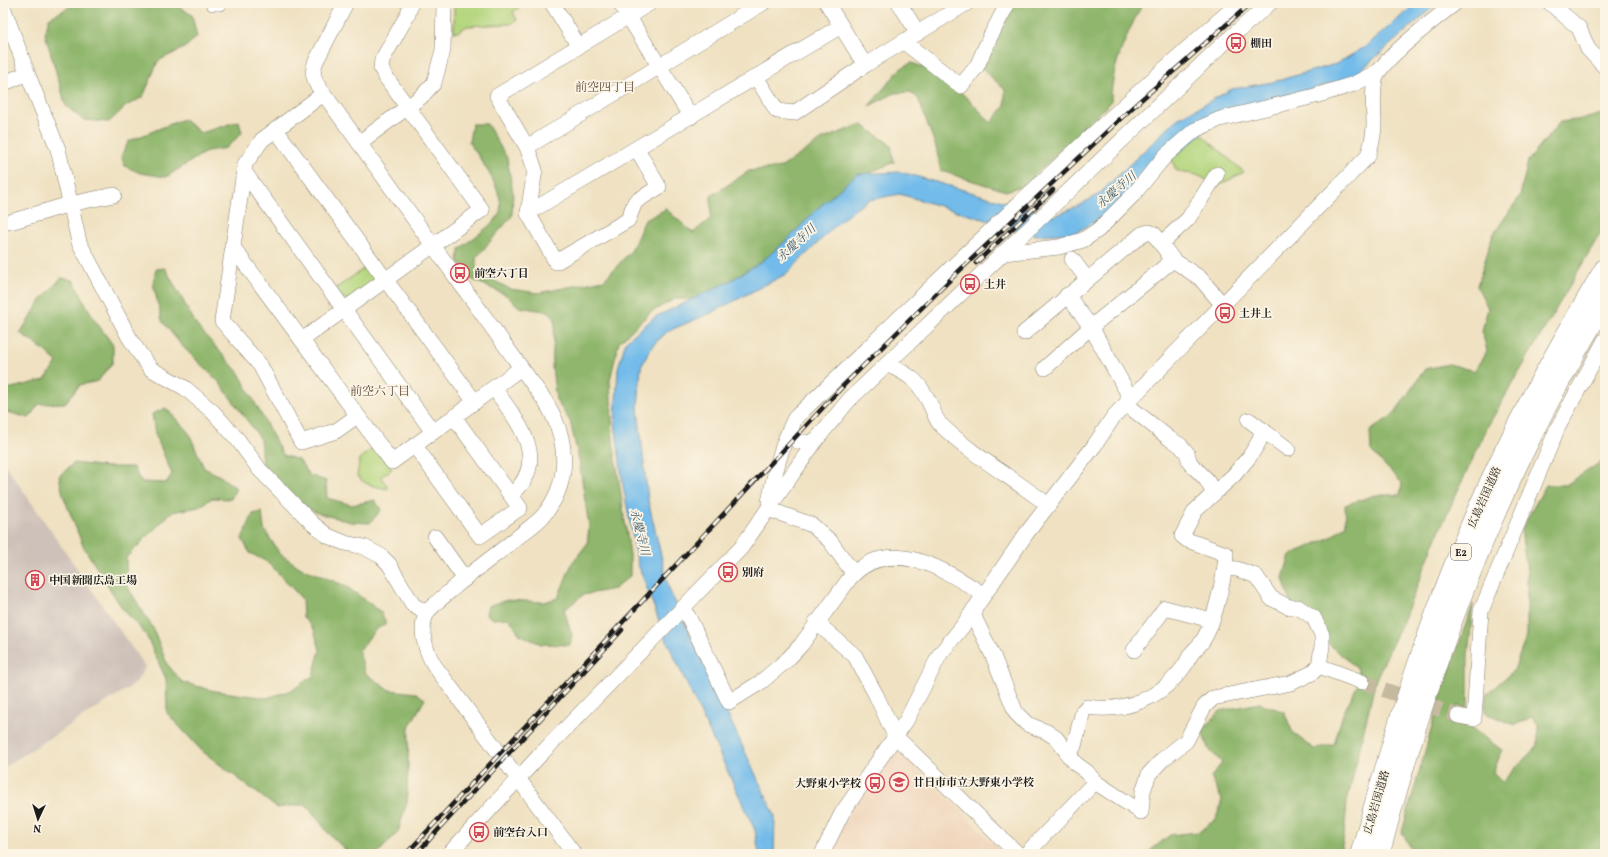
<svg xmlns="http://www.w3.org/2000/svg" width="1608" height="857" viewBox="0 0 1608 857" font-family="Vollkorn,'Noto Serif JP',serif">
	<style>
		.built { fill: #f0d5bc }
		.industrial { fill: #cec1b9 }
		.green { fill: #b4d57d; stroke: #68784c }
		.forest { fill: #8fb66c; stroke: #566944 }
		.water { fill: #72bbea; stroke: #476c83 }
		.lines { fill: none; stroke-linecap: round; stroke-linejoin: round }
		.minor-tunnel { stroke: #c5baa0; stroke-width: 15; stroke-dasharray: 15 8; stroke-linecap: butt }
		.minor-casing { stroke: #867e6e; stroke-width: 16 }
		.highway-casing { stroke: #867e6e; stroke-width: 22 }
		.minor { stroke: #fff; stroke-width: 15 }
		.highway { stroke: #fff; stroke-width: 21 }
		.rail-casing { stroke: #1c1c1c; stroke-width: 4.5 }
		.rail { stroke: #fcf5e5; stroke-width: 3; stroke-dasharray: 9; stroke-linecap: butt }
		.labels { text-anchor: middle; stroke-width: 3.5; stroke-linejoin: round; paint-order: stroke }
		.shield { fill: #fcf5e5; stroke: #5f5d58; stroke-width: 1 }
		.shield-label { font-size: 10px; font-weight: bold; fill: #1c1c1c }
		.poi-label { font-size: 11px; font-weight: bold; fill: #1c1c1c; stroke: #fcf5e5; text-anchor: start }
		.street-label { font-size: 11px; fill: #1c1c1c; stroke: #fcf5e5 }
		.neighbourhood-label { font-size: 12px; fill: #5b483b; stroke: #fcf5e5 }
		.water-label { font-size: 12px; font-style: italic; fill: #3e5c6e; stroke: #fcf5e5 }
	</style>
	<rect width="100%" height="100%" fill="#fcf5e5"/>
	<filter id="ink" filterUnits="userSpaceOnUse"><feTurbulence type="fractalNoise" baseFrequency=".025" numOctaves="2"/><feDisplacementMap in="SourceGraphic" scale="8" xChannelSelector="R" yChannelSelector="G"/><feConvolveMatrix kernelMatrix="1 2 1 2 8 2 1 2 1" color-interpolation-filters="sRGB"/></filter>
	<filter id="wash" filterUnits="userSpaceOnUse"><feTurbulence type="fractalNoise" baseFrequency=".012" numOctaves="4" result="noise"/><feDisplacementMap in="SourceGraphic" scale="16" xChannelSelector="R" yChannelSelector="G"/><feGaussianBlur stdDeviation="0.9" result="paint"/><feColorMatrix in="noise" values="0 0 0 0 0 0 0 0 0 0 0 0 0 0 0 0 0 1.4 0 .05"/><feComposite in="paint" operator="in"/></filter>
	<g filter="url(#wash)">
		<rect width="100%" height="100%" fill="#efe1c1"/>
		<!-- built -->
		<polygon class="built" points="897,750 1005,854 826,854 846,812 891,752"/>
		<!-- industrial -->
		<polygon class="industrial" points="4,463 145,667 136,683 3,768"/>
		<!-- green -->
		<g class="green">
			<polygon points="454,3 525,3 513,12 517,20 511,24 467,26 458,32 454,32"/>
			<path d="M1200,134L1203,136L1244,172L1216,187C1209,182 1201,175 1192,174C1185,173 1182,173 1176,170L1171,158Z"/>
			<polygon points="370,264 377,273 375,280 349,300 342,298 335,289"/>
			<path d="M375,447L392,469L381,477L388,487L387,489C375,486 364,486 357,475L360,458Z"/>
		</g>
		<!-- forest -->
		<g class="forest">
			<polygon points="77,3 172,3 192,15 197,37 184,48 158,61 143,97 126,106 109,122 83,120 66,106 45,34 49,18"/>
			<path d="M1014,3H1143C1127,34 1111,66 1111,102L1025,185L1006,191L941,171L936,147L918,98L910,92L895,93L869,106L900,69L911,63C944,72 968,98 991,123L1005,106V90L981,67Z"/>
			<polygon points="1605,113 1605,225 1489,424 1440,529 1403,621 1376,679 1347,802 1344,836 1340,854 1146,854 1170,835 1199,832 1216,819 1222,800 1211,777 1222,763 1208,748 1202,731 1220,711 1260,703 1284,712 1293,733 1314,749 1334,744 1343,714 1358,684 1358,669 1318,635 1292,607 1283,578 1290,555 1331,537 1346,525 1345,505 1375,495 1400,495 1402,483 1371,451 1370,431 1394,414 1425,369 1449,364 1474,371 1487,351 1482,331 1488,308 1477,286 1493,235 1520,196 1528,161 1560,122 1584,119"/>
			<polygon points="183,119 201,133 239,121 242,133 226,148 207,151 166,177 140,173 125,166 121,156 129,141"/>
			<path d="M472,124H487L507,158L513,193L512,216L476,258V271L510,289L538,293L604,280L631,251L645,220L666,209L693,233L711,218V196L749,171L782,167L821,140L861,124L891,145L894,162L862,176L723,299H675L651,312L619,342L610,380L613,441L630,555V576L614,589L583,595L564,610L572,635L570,645L541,644L520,635L509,618L493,619L486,614L488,606L507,600L544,602L558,598L572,563L587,544L589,527L579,460L570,421L556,400L552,367L555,319L550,312L519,307L506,295L471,279L458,260L460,249C471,239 486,230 496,219C513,201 479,158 469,142Z"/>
			<polygon points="165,268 197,326 239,373 283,455 299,460 309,475 326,481 327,498 352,505 375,500 381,510 370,523 351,522 317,513 299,503 262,464 260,438 219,382 182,346 162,321 153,283 156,269"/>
			<polygon points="61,278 73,280 94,319 113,345 113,362 98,381 80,385 65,403 39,404 29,418 3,411 3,390 45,380 57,362 44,350 20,333 42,299"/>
			<polygon points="166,408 189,433 204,468 220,476 236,488 231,499 212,498 199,507 172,512 126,558 127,586 153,628 167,664 182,682 215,691 267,698 292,690 313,676 320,650 314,630 303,617 302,599 269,563 250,553 242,539 253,514 262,512 264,529 280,554 301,568 346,586 381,612 386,623 374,631 359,651 365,673 389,690 416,693 425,699 409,727 407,802 398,832 377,854 350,854 329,834 306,804 277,808 202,751 167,713 166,679 146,635 122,608 83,546 63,495 59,476 74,463 107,467 133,467 141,482 166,483 172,474 155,434 152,414"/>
			<polygon points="1605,457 1605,854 1414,854 1402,832 1441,695 1473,604 1468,657 1468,708 1458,706 1450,722 1470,727 1502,750 1493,773 1502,782 1538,745 1538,724 1531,717 1515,725 1485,713 1486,695 1514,670 1527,635 1527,571 1521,530 1546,485 1566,485 1601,462"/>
		</g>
		<!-- water -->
		<polygon class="water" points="1417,3 1438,3 1353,77 1271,102 1231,109 1104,216 1075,233 1036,235 900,194 868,200 841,220 786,274 711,313 668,331 652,346 641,367 638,409 648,500 669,589 775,816 774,854 759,854 755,830 665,637 638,564 623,486 615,422 618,368 626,341 655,317 728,282 761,262 788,239 818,208 857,174 901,172 1054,216 1076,207 1099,194 1177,119 1232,89 1273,82 1336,64 1365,47"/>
	</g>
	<g filter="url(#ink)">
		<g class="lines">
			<!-- minor-tunnel -->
			<polyline class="minor-tunnel" points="1362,682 1458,716"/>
			<defs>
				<g id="minor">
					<polyline points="213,3 220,3"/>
					<path d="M346,3L315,63L313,73L316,83L543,398C568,435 573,480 543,516C536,524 526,530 518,537C497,554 476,569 456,586C448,593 432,605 427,613C418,629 426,651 434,665L574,854"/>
					<polyline points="552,3 578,45"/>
					<polyline points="620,3 691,117"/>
					<polyline points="827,3 865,65"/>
					<polyline points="899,3 918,33"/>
					<polyline points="1550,3 1579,28 1588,49 1605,67"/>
					<polyline points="3,7 30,80 58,149 79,242 129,337 140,354 151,369 185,388 213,412 238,440 260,470 313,524 328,536 345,543 364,547 381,556 389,564 413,605 427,613"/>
					<polyline points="904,42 961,86 977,66 990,37 1008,3"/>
					<polyline points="756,77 777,111 794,113 865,65 967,3"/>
					<polyline points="3,84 27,73"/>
					<polyline points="323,94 262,140 245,164 222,321 260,365 301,442 336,431 357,416"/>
					<polyline points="276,130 475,402"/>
					<polyline points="359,143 421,97 434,83 443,50 444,3"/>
					<polyline points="527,147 763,3"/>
					<polyline points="637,149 659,187 635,202 628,220 556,262 528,213 535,170 532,161 527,147 497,96 650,3"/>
					<polyline points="245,173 433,432"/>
					<polyline points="528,213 841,26"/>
					<polyline points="10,222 70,204 114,195"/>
					<polyline points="1162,243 1188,219 1217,174"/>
					<polyline points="232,246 392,462 521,368"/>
					<polyline points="1003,253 1059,247 1083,240 1098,230 1133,195 1165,156 1195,130 1220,119 1315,96 1354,84 1379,71"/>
					<polyline points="1072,259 1087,279"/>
					<polyline points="1067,295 1091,327 1131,399"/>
					<polyline points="1024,333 1142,234 1149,232 1154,234 1173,260 1200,278 1222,304"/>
					<polyline points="302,340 482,210 385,76 381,68 382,60 408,14 411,3"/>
					<path d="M887,364C912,376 919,381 931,406C934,412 936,421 941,425C973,456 1013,478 1048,505"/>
					<polyline points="1045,368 1091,327 1173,260"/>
					<path d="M494,388C517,421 552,460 511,495"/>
					<polyline points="1126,404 1170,439 1180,445 1187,453 1190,463 1206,479 1211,488"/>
					<polyline points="794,420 791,430 797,441 808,443 816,440"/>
					<polyline points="1249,420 1288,449"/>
					<polyline points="415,446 480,536 520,508 454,417"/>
					<path d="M769,502C775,472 781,445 795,418C941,278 1086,136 1239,3"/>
					<polyline points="768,509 812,525 830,541 854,574"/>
					<polyline points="435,537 465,579"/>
					<polyline points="974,609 975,619 993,656 1016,713 1027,724 1047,732 1056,738 1076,764 1087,772 1095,782 1141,812 1143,791 1149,774 1162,760 1186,741 1204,707 1213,698 1291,683 1312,673 1319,666 1322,646 1322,635 1314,618 1298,607 1289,607 1271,598 1256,576 1237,569 1225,568"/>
					<path d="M688,616L729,702L761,682L788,659L801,645L850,578C889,534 946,570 984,595"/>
					<polyline points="816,622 855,656 876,695 895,736 1018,854"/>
					<polyline points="1134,650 1165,608 1211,620"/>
					<polyline points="1319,666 1362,682"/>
					<polyline points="1458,716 1474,719 1481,611 1558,427 1605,340"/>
					<path d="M1068,755L1074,746L1083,711L1087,707C1126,713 1162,698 1185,665C1187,662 1189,657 1191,654C1194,650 1198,647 1201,643C1214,626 1225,576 1226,554L1187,540L1182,536L1195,511L1234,475L1250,456L1258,443L1263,430"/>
					<polyline points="449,854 540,755 741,548 816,440 849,400 1223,44 1270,3"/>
					<path d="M822,854L842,813L906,721L940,654L962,627L1026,534L1094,446L1114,416L1368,156C1371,146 1374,136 1374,125C1374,111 1372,94 1375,79C1381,59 1438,17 1455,3"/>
					<polyline points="1026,854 1095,782"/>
				</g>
				<g id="highway">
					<path d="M1361,854C1393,738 1428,623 1477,512C1513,428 1558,348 1605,269"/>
					<path d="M1379,854C1417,710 1465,567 1532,434C1554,389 1579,345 1605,301"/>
				</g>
			</defs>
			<!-- minor casing -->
			<use href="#minor" class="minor-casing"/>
			<!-- highway casing -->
			<use href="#highway" class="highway-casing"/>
			<!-- minor -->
			<use href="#minor" class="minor"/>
			<!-- highway -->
			<use href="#highway" class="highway"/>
			<defs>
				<g id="rail">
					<polyline points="976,263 1053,190"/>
					<polyline points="406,854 845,384 958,272 1134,106 1251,3"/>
					<polyline points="416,854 622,630"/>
				</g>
			</defs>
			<!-- rail casing -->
			<use href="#rail" class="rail-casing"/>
			<!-- rail -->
			<use href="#rail" class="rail"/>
		</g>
	</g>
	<!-- icons -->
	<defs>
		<symbol id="bus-ring" viewBox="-11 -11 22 22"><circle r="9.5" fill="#fcf5e5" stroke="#d1495b" stroke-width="1.5"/><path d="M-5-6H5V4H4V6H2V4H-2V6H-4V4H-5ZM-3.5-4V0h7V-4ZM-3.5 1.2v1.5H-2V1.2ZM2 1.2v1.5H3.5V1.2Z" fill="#d1495b"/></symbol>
		<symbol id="building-ring" viewBox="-11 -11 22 22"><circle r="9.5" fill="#fcf5e5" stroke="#d1495b" stroke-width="1.5"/><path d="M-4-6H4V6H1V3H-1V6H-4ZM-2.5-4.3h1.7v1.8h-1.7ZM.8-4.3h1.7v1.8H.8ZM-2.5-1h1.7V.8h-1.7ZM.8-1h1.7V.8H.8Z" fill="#d1495b"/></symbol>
		<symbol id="school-ring" viewBox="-11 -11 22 22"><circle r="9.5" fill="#fcf5e5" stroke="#d1495b" stroke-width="1.5"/><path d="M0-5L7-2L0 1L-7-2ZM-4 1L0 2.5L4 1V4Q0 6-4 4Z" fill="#d1495b"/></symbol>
	</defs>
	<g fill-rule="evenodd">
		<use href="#bus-ring" x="1225" y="32" width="22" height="22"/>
		<use href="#bus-ring" x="449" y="262" width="22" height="22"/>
		<use href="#bus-ring" x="959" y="273" width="22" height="22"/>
		<use href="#bus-ring" x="1214" y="302" width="22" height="22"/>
		<use href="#bus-ring" x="717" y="561" width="22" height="22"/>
		<use href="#building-ring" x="24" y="569" width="22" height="22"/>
		<use href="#school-ring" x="888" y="771" width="22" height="22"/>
		<use href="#bus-ring" x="864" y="772" width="22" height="22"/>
		<use href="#bus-ring" x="468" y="821" width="22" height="22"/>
	</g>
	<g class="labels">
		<!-- shield labels -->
		<rect class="shield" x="1451" y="544" width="20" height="16" rx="3"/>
		<g class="shield-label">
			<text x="1461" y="556">E2</text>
		</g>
		<!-- poi labels -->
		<g class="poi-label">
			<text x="1250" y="47">棚田</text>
			<text x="474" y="277">前空六丁目</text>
			<text x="984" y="288">土井</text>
			<text x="1239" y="317">土井上</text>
			<text x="742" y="576">別府</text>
			<text x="49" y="584">中国新聞広島工場</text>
			<text x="913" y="786">廿日市市立大野東小学校</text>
			<text x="861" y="787" text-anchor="end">大野東小学校</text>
			<text x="493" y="836">前空台入口</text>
		</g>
		<!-- street labels -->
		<g class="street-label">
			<text transform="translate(1484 497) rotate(-66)" y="4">広島岩国道路</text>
			<text transform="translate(1376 802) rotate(-74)" y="4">広島岩国道路</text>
		</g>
		<!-- neighbourhood labels -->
		<g class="neighbourhood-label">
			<text x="605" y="91">前空四丁目</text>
			<text x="380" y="395">前空六丁目</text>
		</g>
		<!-- water labels -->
		<g class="water-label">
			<text transform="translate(1116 190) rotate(-41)" y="4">永慶寺川</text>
			<text transform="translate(796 243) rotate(-43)" y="4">永慶寺川</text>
			<text transform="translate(640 532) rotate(76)" y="4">永慶寺川</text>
		</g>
	</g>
	<!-- margin -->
	<rect width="1608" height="857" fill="none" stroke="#fcf5e5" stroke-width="16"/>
	<!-- north arrow -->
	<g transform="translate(38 819) rotate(184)" stroke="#fcf5e5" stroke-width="3" paint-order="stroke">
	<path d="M0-3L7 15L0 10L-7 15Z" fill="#1c1c1c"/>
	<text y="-6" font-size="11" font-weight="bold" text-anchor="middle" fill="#1c1c1c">N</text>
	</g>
</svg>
